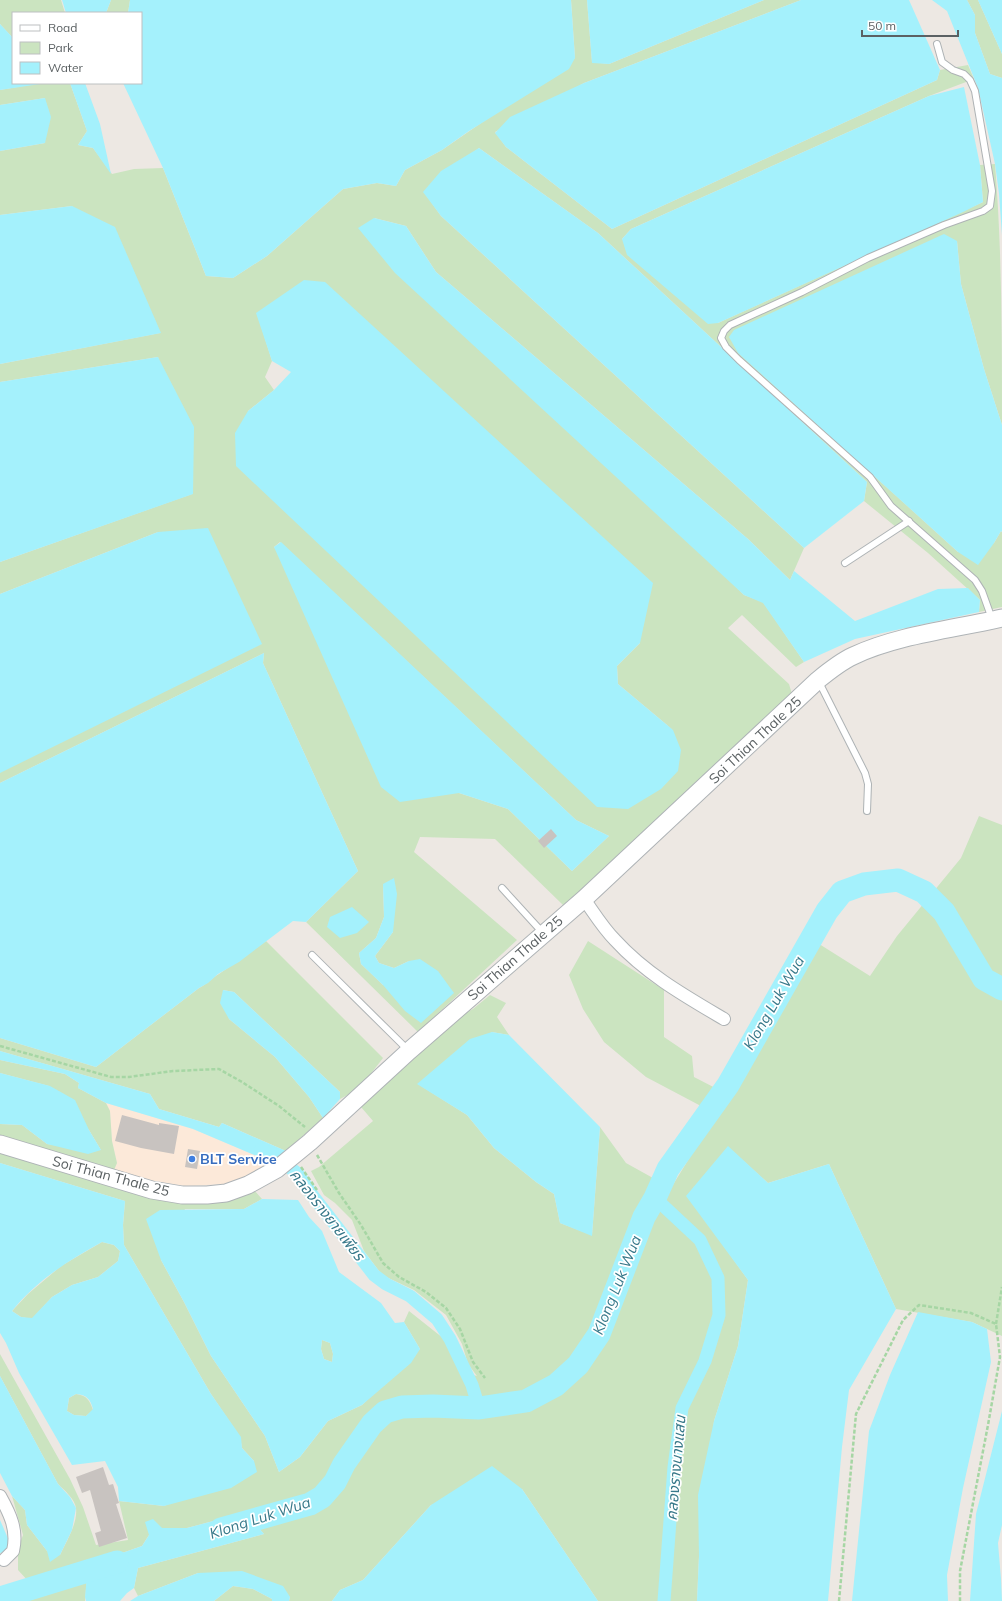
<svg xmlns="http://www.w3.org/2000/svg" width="1002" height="1601" viewBox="0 0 1002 1601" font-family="Mulish,'Noto Sans Thai',sans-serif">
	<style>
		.commercial { fill: #fce9d9 }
		.green { fill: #cbe4c0; fill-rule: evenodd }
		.water { fill: #a4f1fc; fill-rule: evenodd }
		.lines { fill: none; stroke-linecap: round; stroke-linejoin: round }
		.canal { stroke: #a4f1fc; stroke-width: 13 }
		.river { stroke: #a4f1fc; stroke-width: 23 }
		.building { fill: #c8c3c0 }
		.lane-casing { stroke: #aeb3b5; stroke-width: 8 }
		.street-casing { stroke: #aeb3b5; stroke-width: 14 }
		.secondary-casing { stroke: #aeb3b6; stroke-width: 19 }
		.path { stroke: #a6d6a4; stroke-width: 2.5; stroke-dasharray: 4 2; stroke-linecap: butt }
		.lane { stroke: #fff; stroke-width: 6 }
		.street { stroke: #fff; stroke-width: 12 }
		.secondary { stroke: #fff; stroke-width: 17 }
		.shop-dot { fill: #3f7fe0; stroke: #fff; stroke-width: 1.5 }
		.labels { text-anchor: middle; stroke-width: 3.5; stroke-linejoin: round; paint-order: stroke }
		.street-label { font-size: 14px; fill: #5b6163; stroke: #fff }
		.shop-label { font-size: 14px; font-weight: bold; fill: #366cbe; stroke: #fff; text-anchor: start }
		.water-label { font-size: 15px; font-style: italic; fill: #38798a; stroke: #fff }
	</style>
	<rect width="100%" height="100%" fill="#ede8e3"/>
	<!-- commercial -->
	<polygon class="commercial" points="106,1103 193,1129 271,1162 246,1177 224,1184 186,1186 154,1181 114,1170 117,1163 112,1141 110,1111"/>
	<!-- green -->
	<g class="green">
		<polygon points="0,0 61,0 65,13 13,13 13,38 0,24"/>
		<polygon points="111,0 130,0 128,13 106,13"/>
		<path d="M571,0H587L592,62L609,64L764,0H801L584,83L495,132L506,147L612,229L937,80L940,70L968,65L974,79L929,96L631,229L622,239L718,323L983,202L980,165L995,164C1002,250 1002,338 1002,425L984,369L961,284L957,241L730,337L739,353L958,552L994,543L1001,531L1002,532V607L979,612L980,600L928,553L864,501L867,482L598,233L479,148L424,192L441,216L804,548L790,580L748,539L436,272L406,226L374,218L744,595L763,602L804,662L796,667L742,615L728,628L789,684L792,694L587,886L563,905L495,839L420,837L414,852L517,940L418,1032L306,922L358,871L263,663L264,653L0,783V768L158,532L0,594V562L192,494L158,357L0,382V364L160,333L72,206L0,215V151L45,143V98L0,105V90L40,83H70L87,131L78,145L93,148L112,174L134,169L163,168L206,276L233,278L267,256L343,189L377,183L396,186L405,170L442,150L575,58ZM257,313L640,643L617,666L618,684L673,730L248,411L274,390L265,377L272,361ZM280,542L576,820L609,836L572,871L508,809L459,793L274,547ZM383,884L393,932L375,956L379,963L394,968L409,961L383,985L361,964L359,953L376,938L384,917Z"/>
		<polygon points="967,0 978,0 1002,54 1002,78 990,74 975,33 975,15"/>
		<path d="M979,816L1002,825V1336L972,1322L896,1309L829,1164L768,1183L728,1147L723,1245L748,1280L738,1346L714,1421L699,1556L697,1601H598L522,1489L431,1505L363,1580L340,1590L332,1601H289L290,1597L198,1573L138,1596L134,1588L138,1568L264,1534L248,1516L217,1520L187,1528H161L149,1535L142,1546L88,1565L85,1601H0V1590L29,1582L18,1570V1549L23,1535L12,1496L25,1510L27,1525L47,1551L60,1555C66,1542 78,1523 76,1508C75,1499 64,1490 58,1484L0,1376V1354L70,1479L83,1507L96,1545L128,1540L119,1501L164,1506L254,1461L242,1448L240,1437L211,1394L124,1245L123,1225L125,1201L0,1163V1150L169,1199L253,1189L262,1199L244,1209H185L161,1260L184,1302L211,1356L265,1436L279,1472L300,1457L328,1421L362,1405L420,1349L404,1322L409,1311L448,1342L461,1372L477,1376L468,1364L462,1344L446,1315L414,1290L382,1275L364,1251L352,1220L335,1203L324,1195L311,1171L319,1167L373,1121L361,1107L371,1095L456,1018L473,1009L490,995L506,1003L497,1017L509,1035L492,1032L418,1084L467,1115L494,1148L536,1182L554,1194L560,1223L592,1235L600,1127L626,1163L671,1188L704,1134L699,1105L646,1077L604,1042L583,1009L569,975L588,941L664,990V1037L692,1056L694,1077L727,1094L816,942L870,976L897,936L961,858Z"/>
		<path d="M266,941L383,1058L359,1089L340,1099V1092L234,992L223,990L229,1019L275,1057L309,1097L323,1118L286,1151L222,1123L219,1127L159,1109L150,1094L0,1051V1038L96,1067L199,988C207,984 212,978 219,974C235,963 250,953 266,941Z"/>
		<polygon points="0,1060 65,1074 79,1083 78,1088 106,1103 110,1111 112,1141 117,1163 114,1170 0,1138 0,1124 22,1125 47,1144 101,1150 89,1130 49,1086 0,1073"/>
		<polygon points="102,1242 114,1245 120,1251 118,1261 98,1277 72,1285 52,1297 32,1319 21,1317 12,1311 28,1294 61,1266"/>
		<polygon points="322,1340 330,1343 333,1354 332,1362 324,1359 321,1349"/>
		<path d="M76,1394C87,1396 89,1399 93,1410L86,1416L74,1415L67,1411L69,1398Z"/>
		<polygon points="233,1586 253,1589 272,1599 272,1601 214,1601"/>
	</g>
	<!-- water -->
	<g class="water">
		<polygon points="62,0 111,0 106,13 66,13"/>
		<polygon points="130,0 571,0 575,58 569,69 469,131 442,150 405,170 396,186 377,183 343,189 267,256 233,278 206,276 163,168 123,83 141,83 141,13 128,13"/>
		<polygon points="587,0 764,0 609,64 592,63"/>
		<polygon points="801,0 909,0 940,70 937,80 612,229 506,147 495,133 510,117 584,83"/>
		<polygon points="932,0 967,0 975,15 975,33 990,74 1002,78 1002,235 999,194 995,164 978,88 947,11"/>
		<polygon points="978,0 1002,0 1002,54"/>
		<polygon points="0,24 13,38 13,83 40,84 0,90"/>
		<polygon points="70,83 85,83 100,124 111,174 93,148 78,145 87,131"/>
		<polygon points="964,87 980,165 983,202 963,212 718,323 708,324 627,255 622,239 631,229 929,96"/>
		<polygon points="45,98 51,117 45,143 0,151 0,105"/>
		<polygon points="479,148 598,233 867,482 864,501 804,548 441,216 423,192 441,171"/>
		<polygon points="72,206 115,227 161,333 0,364 0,215"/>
		<polygon points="374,218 406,226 436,272 748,539 790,580 794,571 855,621 938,589 968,588 980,600 979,612 855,639 804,662 763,603 744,595 395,273 358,228"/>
		<polygon points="944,234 957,241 961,284 984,369 1002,425 1002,532 1001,531 994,543 978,565 958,552 738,353 729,337 734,330"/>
		<polygon points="304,280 325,282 653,583 640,643 617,666 618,684 673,730 681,750 678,771 661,789 628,809 597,807 236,466 235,433 248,411 274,390 291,372 272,361 256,313"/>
		<polygon points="158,357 194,427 193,494 0,562 0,382"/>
		<polygon points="208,528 262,644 0,773 0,594 158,532"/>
		<polygon points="281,542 576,820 609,836 572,871 508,809 459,793 400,802 381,787 274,547"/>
		<polygon points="264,653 263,663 358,871 306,922 293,921 239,962 218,974 208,983 199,988 96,1067 0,1038 0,783"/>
		<polygon points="394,878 397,894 393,932 375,956 379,963 394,968 409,961 420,959 438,971 454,993 421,1023 405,1011 383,985 361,964 359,953 376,938 384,917 383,884"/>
		<polygon points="352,907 369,922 357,933 340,938 327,927 330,917"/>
		<polygon points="223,990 234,992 340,1092 340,1099 323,1118 309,1097 275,1057 229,1019 220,1003"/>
		<polygon points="492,1032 509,1035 600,1127 592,1236 560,1223 554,1194 536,1182 494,1148 467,1115 417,1084 470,1039"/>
		<polygon points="0,1051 150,1094 159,1109 219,1127 222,1123 286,1151 271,1162 193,1129 106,1103 78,1088 79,1083 65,1074 0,1060"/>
		<polygon points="0,1073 50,1086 75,1100 89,1130 101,1150 88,1154 47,1144 22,1125 0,1124"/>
		<polygon points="728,1146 768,1183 829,1164 896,1309 849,1390 842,1447 828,1601 697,1601 699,1556 698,1495 714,1421 738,1346 748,1280 686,1196"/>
		<path d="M0,1163L125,1201L123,1225L124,1245L211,1394L241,1437L242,1448L254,1461L257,1472L231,1488L164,1506L119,1501L118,1487L105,1461L72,1465L19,1373L6,1343L0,1333ZM102,1242L114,1245L120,1251L118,1261L98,1277L72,1285L52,1297L32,1318L21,1317L12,1311C36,1281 69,1260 102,1242ZM76,1394C87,1395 90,1399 93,1409L86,1416L74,1415L67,1411L69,1398Z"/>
		<path d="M262,1199L298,1200L309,1217L322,1231L339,1272L381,1303L395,1323L404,1322L420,1349L411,1363L362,1405L328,1421L300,1457L279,1472L265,1436L211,1356L184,1302L161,1260L146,1219L160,1210L244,1209ZM322,1340L330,1343L333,1354L332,1362L324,1359L321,1349Z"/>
		<polygon points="918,1312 972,1322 987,1329 991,1362 963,1488 947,1575 948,1601 852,1601 869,1431 890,1375"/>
		<polygon points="0,1376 58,1484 70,1497 76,1508 72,1530 60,1555 50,1562 47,1551 27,1525 25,1510 12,1496 0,1473"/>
		<polygon points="1002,1411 1002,1525 998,1543 1001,1579 1002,1601 970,1601 976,1514"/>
		<polygon points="492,1466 522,1489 598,1601 332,1601 340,1590 363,1580 431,1505"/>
		<polygon points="248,1516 264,1534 138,1568 134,1588 127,1593 120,1601 86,1601 85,1597 88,1565 142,1546 149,1535 145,1522 153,1519 162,1528 187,1528 217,1520"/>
		<polygon points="0,1520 10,1543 9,1551 0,1553"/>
		<polygon points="242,1571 283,1586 290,1597 289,1601 272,1601 272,1599 253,1589 233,1586 214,1601 130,1601 138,1596 198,1573"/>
	</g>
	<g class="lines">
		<!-- canal -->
		<g class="canal">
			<polyline points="261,1149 271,1153 298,1174 313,1196 374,1275 386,1284 410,1296 437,1319 450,1339 472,1385 479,1408"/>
			<polyline points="655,1198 700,1240 718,1278 719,1315 705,1361 682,1408 674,1467 664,1601"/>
		</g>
		<!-- river -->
		<g class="river">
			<polyline points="221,1529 310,1504 322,1497 335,1482 344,1464 372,1424 385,1412 402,1407 433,1406 479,1408 526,1401 556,1385 578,1365 599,1334 644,1217 655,1198 668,1169 728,1085 827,911 842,892 864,884 898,880 924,892 944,912 984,979 1002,989"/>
			<polyline points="0,1598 117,1562"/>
		</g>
	</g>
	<!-- building -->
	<g class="building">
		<polygon points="551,829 557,836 544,848 538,841"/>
		<polygon points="122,1115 159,1125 159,1123 179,1126 174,1154 141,1148 115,1141"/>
		<polygon points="188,1149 200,1151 197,1169 185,1167"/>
		<polygon points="103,1467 109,1485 113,1484 119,1503 116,1504 127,1538 99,1547 95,1533 101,1531 90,1490 82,1493 76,1477"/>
	</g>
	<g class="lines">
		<defs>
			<g id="lane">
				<polyline points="937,44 942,62 953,70 964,74 970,80 975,91 992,191 990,206 983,211 944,225 868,258 802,292 730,325 724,331 721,338 726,347 739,360 870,477 891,506 975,580 982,591 992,619"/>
				<polyline points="845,563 909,521"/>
				<polyline points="819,682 865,773 868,784 867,811"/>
				<polyline points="502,888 543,933"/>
				<polyline points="312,955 409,1051"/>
			</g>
			<g id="street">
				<path d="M584,899C594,913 603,928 615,940C646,974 685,996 724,1019"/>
				<path d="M0,1496C10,1514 18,1530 13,1551L4,1560"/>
			</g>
			<path id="secondary" d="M0,1144L152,1190L182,1195H207L226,1193L248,1185L277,1169L310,1142L409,1051L584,899L818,680C829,671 840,662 853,656C897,635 955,629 1002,618"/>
		</defs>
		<!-- lane casing -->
		<use href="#lane" class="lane-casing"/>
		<!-- street casing -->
		<use href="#street" class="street-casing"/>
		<!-- secondary casing -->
		<use href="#secondary" class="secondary-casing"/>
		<!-- path -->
		<g class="path">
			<polyline points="0,1046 111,1077 129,1077 173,1071 219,1069 242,1082 279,1106 305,1127"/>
			<polyline points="317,1155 339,1193 361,1225 383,1263 399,1277 426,1292 446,1308 460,1329 473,1362 485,1378"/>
			<polyline points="301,1167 317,1190"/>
			<polyline points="996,1324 1002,1287"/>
			<polyline points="839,1601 856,1414 903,1320 919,1305 971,1313 996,1324 1000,1357 988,1425 960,1571 960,1601"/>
		</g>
		<!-- lane -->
		<use href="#lane" class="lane"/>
		<!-- street -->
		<use href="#street" class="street"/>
		<!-- secondary -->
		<use href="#secondary" class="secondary"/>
	</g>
	<!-- markers -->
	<circle class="shop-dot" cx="192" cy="1159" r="4"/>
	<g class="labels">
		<!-- street labels -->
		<g class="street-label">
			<text transform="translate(755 740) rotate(-43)" y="5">Soi Thian Thale 25</text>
			<text transform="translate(515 958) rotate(-41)" y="5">Soi Thian Thale 25</text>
			<text transform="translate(111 1176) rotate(15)" y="5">Soi Thian Thale 25</text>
		</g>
		<!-- shop labels -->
		<g class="shop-label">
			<text x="200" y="1164">BLT Service</text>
		</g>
		<!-- water labels -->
		<g class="water-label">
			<text transform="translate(774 1003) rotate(-60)" y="5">Klong Luk Wua</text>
			<text transform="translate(327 1215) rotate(52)" y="5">คลองรางยายเพียร</text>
			<text transform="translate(617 1285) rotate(-68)" y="5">Klong Luk Wua</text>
			<text transform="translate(676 1468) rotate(-85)" y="5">คลองรางนางแสน</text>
			<text transform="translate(260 1518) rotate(-18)" y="5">Klong Luk Wua</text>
		</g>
	</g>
	<!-- legend -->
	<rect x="12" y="12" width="130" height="72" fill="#ffffff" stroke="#bdc0c1"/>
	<rect x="20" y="25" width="20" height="6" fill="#ffffff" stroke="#bdc0c1"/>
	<text x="48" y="32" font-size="12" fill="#5b6163">Road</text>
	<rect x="20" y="42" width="20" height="12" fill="#cbe4c0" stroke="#bdc0c1"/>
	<text x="48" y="52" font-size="12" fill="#5b6163">Park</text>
	<rect x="20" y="62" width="20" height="12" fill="#a4f1fc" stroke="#bdc0c1"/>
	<text x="48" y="72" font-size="12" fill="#5b6163">Water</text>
	<!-- scale -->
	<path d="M862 30v6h96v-6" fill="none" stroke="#5b6163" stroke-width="2"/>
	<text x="868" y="30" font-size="12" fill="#5b6163" stroke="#ffffff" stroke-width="3" paint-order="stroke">50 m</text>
</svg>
